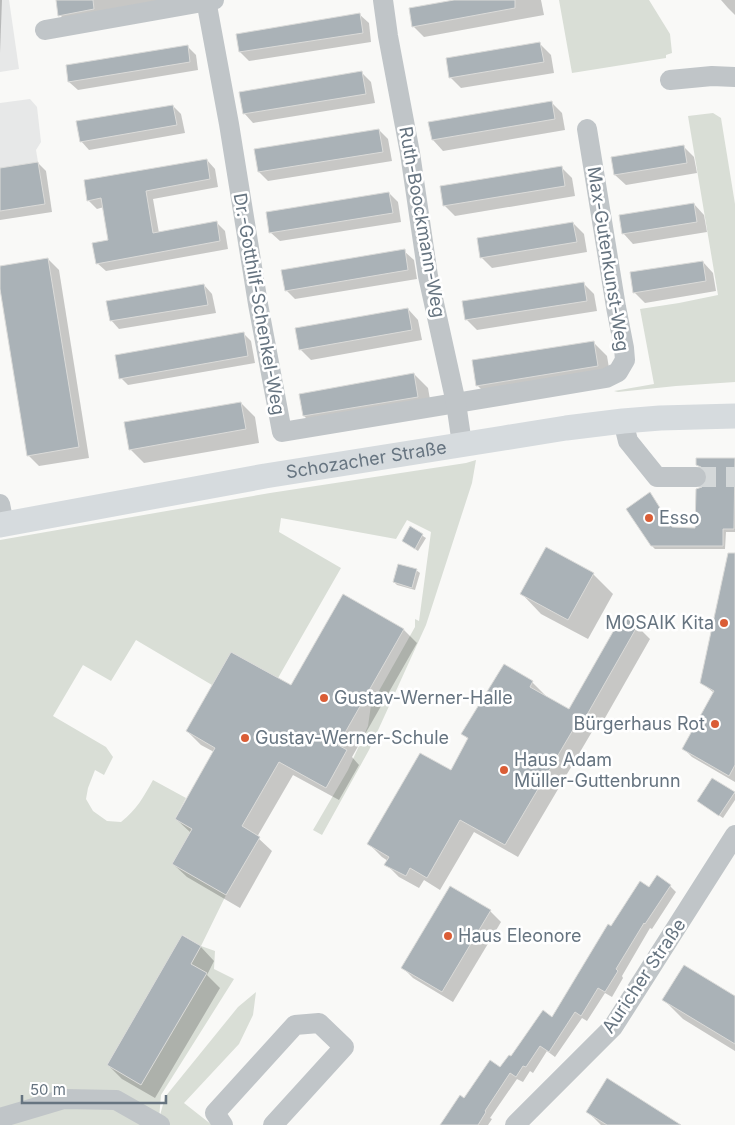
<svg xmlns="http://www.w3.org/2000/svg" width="735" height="1125" viewBox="0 0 735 1125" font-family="Inter,sans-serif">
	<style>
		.built { fill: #e7e8e8 }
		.green { fill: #d9ded6; fill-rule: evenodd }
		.shadow { fill: #0003 }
		.building { fill: #aab2b7; stroke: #dbdbd9 }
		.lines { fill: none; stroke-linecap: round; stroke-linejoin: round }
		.minor-tunnel { stroke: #d4d8d9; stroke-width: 20; stroke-dasharray: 20 10; stroke-linecap: butt }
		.minor { stroke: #c0c5c8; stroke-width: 20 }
		.major { stroke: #d6dbde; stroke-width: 25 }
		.poi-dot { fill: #da5d36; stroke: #fff; stroke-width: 2 }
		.labels { text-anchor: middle; stroke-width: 5; stroke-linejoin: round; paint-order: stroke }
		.street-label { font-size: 18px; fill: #667480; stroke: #fff }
		.poi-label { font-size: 18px; fill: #667480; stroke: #fff; text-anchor: start }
	</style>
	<rect width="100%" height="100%" fill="#f9f9f7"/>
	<!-- built -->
	<g class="built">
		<polygon points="0,0 9,0 19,69 0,72"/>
		<polygon points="30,99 37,107 41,142 36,150 45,204 0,211 0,103"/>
	</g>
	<!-- green -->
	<g class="green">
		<polygon points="559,0 649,0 670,34 672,53 666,55 666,58 572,73"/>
		<polygon points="713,113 721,118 735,204 735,382 676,386 618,392 614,391 654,384 640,309 679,303 718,295 688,116"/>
		<path d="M476,460L472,483L426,625L369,750L322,835L313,830L348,770L368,726L371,705L415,627V619L419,621L431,532L407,520L396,539L281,518L279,532L341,568L278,678L231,652L212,685L136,640L111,681L83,665L53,716L106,747L113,757L104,775L95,770L88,788L86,799L93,811L107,821L121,822C137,809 143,798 153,780L186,798L175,819L192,829L172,864L226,895L201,946L215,951L214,969L234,979L161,1095L159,1119L165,1097L238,1007L256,992L253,1015L239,1044L184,1103L212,1125H0V540L270,493L466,463ZM183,935L201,946L191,964L206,973L141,1085L107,1065Z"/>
	</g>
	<!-- shadow -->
	<g class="shadow">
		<polygon points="0,0 2,0 0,53"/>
		<polygon points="59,0 197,0 68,23 60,15"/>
		<polygon points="462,0 541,0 544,15 424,37 413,26"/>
		<polygon points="721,0 735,0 735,15 728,8"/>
		<polygon points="359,14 369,23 371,42 249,61 240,52"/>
		<polygon points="540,44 551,55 554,73 461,88 451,78"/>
		<polygon points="187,46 196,55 198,70 78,90 69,82"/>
		<polygon points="362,73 371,82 375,103 253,123 244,113"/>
		<polygon points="551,102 562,113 565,130 443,151 433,140 430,123"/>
		<polygon points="173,106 181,114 185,133 89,150 81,141"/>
		<polygon points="379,130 388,139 392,161 268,181 259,172 255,150"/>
		<polygon points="683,146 694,157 697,173 626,185 615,175"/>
		<polygon points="207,160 215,169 218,187 153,199 159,233 217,223 225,231 228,249 106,271 97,263 110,241 104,207 97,209 88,200"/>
		<polygon points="38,163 46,171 52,212 0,220 0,170"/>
		<polygon points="561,167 572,178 575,196 455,216 444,205"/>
		<polygon points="389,193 398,202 401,222 280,241 270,232"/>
		<polygon points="694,204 704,215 707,232 633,244 623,233"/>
		<polygon points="573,223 584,234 587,252 492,268 481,257"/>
		<polygon points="404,251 414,260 417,279 295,299 286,290"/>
		<polygon points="48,259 59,270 89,458 39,466 28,455 0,281 0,267"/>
		<polygon points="703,262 713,273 716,291 645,303 634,292"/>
		<polygon points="583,283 594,294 597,311 477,330 466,319"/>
		<polygon points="204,285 212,294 216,313 119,329 111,320"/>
		<polygon points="408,309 418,320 422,340 311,360 300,349"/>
		<polygon points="244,334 251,341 255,363 128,385 121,378"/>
		<polygon points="593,342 607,356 611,380 491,399 477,385"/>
		<polygon points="414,374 428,388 432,411 318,430 304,416 300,395"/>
		<polygon points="241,403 255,417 259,443 144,463 130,449"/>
		<polygon points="697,459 735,460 735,532 726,532 725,549 655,549 652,546 653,497 673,528 696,530 703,488 709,477 706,469 701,468 697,465"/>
		<polygon points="410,528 426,538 418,551 403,541"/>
		<polygon points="735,562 735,782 692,757 683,748 714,693 702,683"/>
		<polygon points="416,570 420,573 415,590 397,585 394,582"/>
		<polygon points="593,574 613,594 588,639 541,614 522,594"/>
		<polygon points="343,595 404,630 417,643 352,757 359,765 339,800 293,775 257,837 272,851 240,908 187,877 173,864 191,833 176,819 214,752 201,745 187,731 291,687"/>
		<polygon points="637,626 650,639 597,732 593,730 518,857 474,832 440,890 424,880 419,888 399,877 386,864 388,861 382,857 369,844 451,772 469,740 463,734 505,666 532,682 545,695 544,697 569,711"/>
		<polygon points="734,793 735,794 735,800 723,818 698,801"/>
		<polygon points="670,886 676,892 652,929 650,928 622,976 623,978 612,997 605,993 587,1021 582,1018 555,1057 547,1051 533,1073 530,1071 523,1082 517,1079 490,1118 492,1119 488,1125 442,1125 464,1099 501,1068 552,1018 611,927 649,889"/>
		<polygon points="490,911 501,922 453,1002 413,978 402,967"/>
		<polygon points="183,937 201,947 214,961 207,975 220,988 155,1098 122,1079 108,1065"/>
		<polygon points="735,998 735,1051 683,1019 664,1000"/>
		<polygon points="587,1111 679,1125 601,1125"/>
	</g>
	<!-- building -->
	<g class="building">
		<polygon points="56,0 93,0 94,9 58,16"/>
		<polygon points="454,0 515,0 515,8 412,27 409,8"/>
		<polygon points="360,13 363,33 239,52 236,34"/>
		<polygon points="540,42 544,62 449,78 446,58"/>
		<polygon points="188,45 190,62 68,82 66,65"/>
		<polygon points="362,71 366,94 243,114 239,92"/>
		<polygon points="552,101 555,119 432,140 428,122"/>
		<polygon points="173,105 177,125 80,142 76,121"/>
		<polygon points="379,129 383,152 258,172 254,149"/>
		<polygon points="684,145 687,163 614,175 611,157"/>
		<polygon points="207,159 210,179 146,191 153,233 217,221 220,241 96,264 92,243 108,240 101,198 87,201 84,180"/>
		<polygon points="38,162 45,204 0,211 0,168"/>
		<polygon points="562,166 565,186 443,206 440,186"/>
		<polygon points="389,192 393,213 269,233 266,212"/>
		<polygon points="694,203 697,222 622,234 619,215"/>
		<polygon points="573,222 577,242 480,258 477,238"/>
		<polygon points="405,249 408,270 285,291 281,270"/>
		<polygon points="48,258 79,447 27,456 0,289 0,266"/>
		<polygon points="703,261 706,281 633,293 630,272"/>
		<polygon points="584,282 587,301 465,320 462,301"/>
		<polygon points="204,284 208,305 110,321 106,301"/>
		<polygon points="408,308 412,330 299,350 295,328"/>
		<polygon points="244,332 248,356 119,379 115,355"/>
		<polygon points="594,341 598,366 476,386 472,360"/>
		<polygon points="414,373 418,397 303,416 299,394"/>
		<polygon points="241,402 246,429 129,450 124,422"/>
		<polygon points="696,458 735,458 734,529 723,529 723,546 651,546 626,509 650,492 672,527 695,528 696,489 702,487 706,482 708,477 706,471 701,467 696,465"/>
		<polygon points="410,526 423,534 415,549 402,541"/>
		<polygon points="546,547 594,573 568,620 520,594"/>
		<polygon points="728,553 735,553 735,765 729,776 682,749 714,691 700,683"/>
		<polygon points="398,564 417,569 412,588 393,582"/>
		<polygon points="343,594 404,629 338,745 347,750 326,788 279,762 242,826 260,837 226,895 172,864 192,829 175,819 215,748 186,731 231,652 291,685"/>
		<polygon points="622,616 638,625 584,720 580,718 505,845 460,820 427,878 410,868 406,876 384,865 389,857 367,844 420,753 451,770 468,738 461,734 504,664 533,681 530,687 569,709"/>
		<polygon points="712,778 735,792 719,816 697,801"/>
		<polygon points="657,875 671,885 645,924 644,923 616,969 618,971 605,992 598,988 581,1016 575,1012 549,1052 540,1046 526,1067 523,1066 516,1077 510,1073 485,1111 486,1112 478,1125 440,1125 460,1095 464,1098 490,1060 500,1067 509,1055 511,1056 543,1010 552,1017 608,924 611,926 640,881 649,887"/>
		<polygon points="450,886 491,910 442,992 401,968"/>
		<polygon points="182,935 201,946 191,964 207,973 141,1085 107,1065"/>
		<polygon points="684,965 735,996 735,1044 662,1000"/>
		<polygon points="607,1078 681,1125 607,1125 586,1112"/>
	</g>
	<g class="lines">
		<!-- minor-tunnel -->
		<polyline class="minor-tunnel" points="696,477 735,477"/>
		<!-- minor -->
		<g class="minor">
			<polyline points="206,0 229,124 258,304 282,432 606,378 618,372 625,360 624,348 616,307 587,129"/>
			<polyline points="383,0 388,36 410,153 428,276 456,403 462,444"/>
			<polyline points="45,30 214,0"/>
			<polyline points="670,80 712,76 735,77"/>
			<polyline points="623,421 628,441 657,477 696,477"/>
			<polyline points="0,504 4,524"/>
			<polyline points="0,1118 64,1099 116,1100 160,1125"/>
			<polyline points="223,1125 215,1113 295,1025 319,1023 344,1047 273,1125"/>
			<polyline points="515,1125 613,1027 735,835"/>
		</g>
		<!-- major -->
		<path class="major" id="s1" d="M0,525L265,476L504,438L566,428L623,421L660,418L735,416"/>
	</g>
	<!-- markers -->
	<g class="poi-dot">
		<circle cx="649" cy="518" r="5"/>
		<circle cx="724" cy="623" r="5"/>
		<circle cx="324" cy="698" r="5"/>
		<circle cx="715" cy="724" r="5"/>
		<circle cx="245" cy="738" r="5"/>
		<circle cx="504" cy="770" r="5"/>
		<circle cx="448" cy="936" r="5"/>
	</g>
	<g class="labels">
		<!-- street labels -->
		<g class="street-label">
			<text transform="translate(422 222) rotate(80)" y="6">Ruth-Boockmann-Weg</text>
			<text transform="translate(608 259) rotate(81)" y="6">Max-Gutenkunst-Weg</text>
			<text transform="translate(259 304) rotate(80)" y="6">Dr.-Gotthilf-Schenkel-Weg</text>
			<text dy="6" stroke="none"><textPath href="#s1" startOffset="372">Schozacher Straße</textPath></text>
			<text transform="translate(644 976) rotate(-56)" y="6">Auricher Straße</text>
		</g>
		<!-- poi labels -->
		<g class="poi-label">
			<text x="659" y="524">Esso</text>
			<text x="714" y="629" text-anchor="end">MOSAIK Kita</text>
			<text x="334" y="704">Gustav-Werner-Halle</text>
			<text x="705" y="730" text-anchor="end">Bürgerhaus Rot</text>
			<text x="255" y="744">Gustav-Werner-Schule</text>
			<text x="514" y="766">Haus Adam<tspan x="514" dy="21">Müller-Guttenbrunn</tspan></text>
			<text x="458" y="942">Haus Eleonore</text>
		</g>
	</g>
	<!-- scale -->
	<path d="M22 1095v8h144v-8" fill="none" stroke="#667480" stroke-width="2.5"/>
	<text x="30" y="1095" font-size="15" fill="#667480" stroke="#ffffff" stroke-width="4" paint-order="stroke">50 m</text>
</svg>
